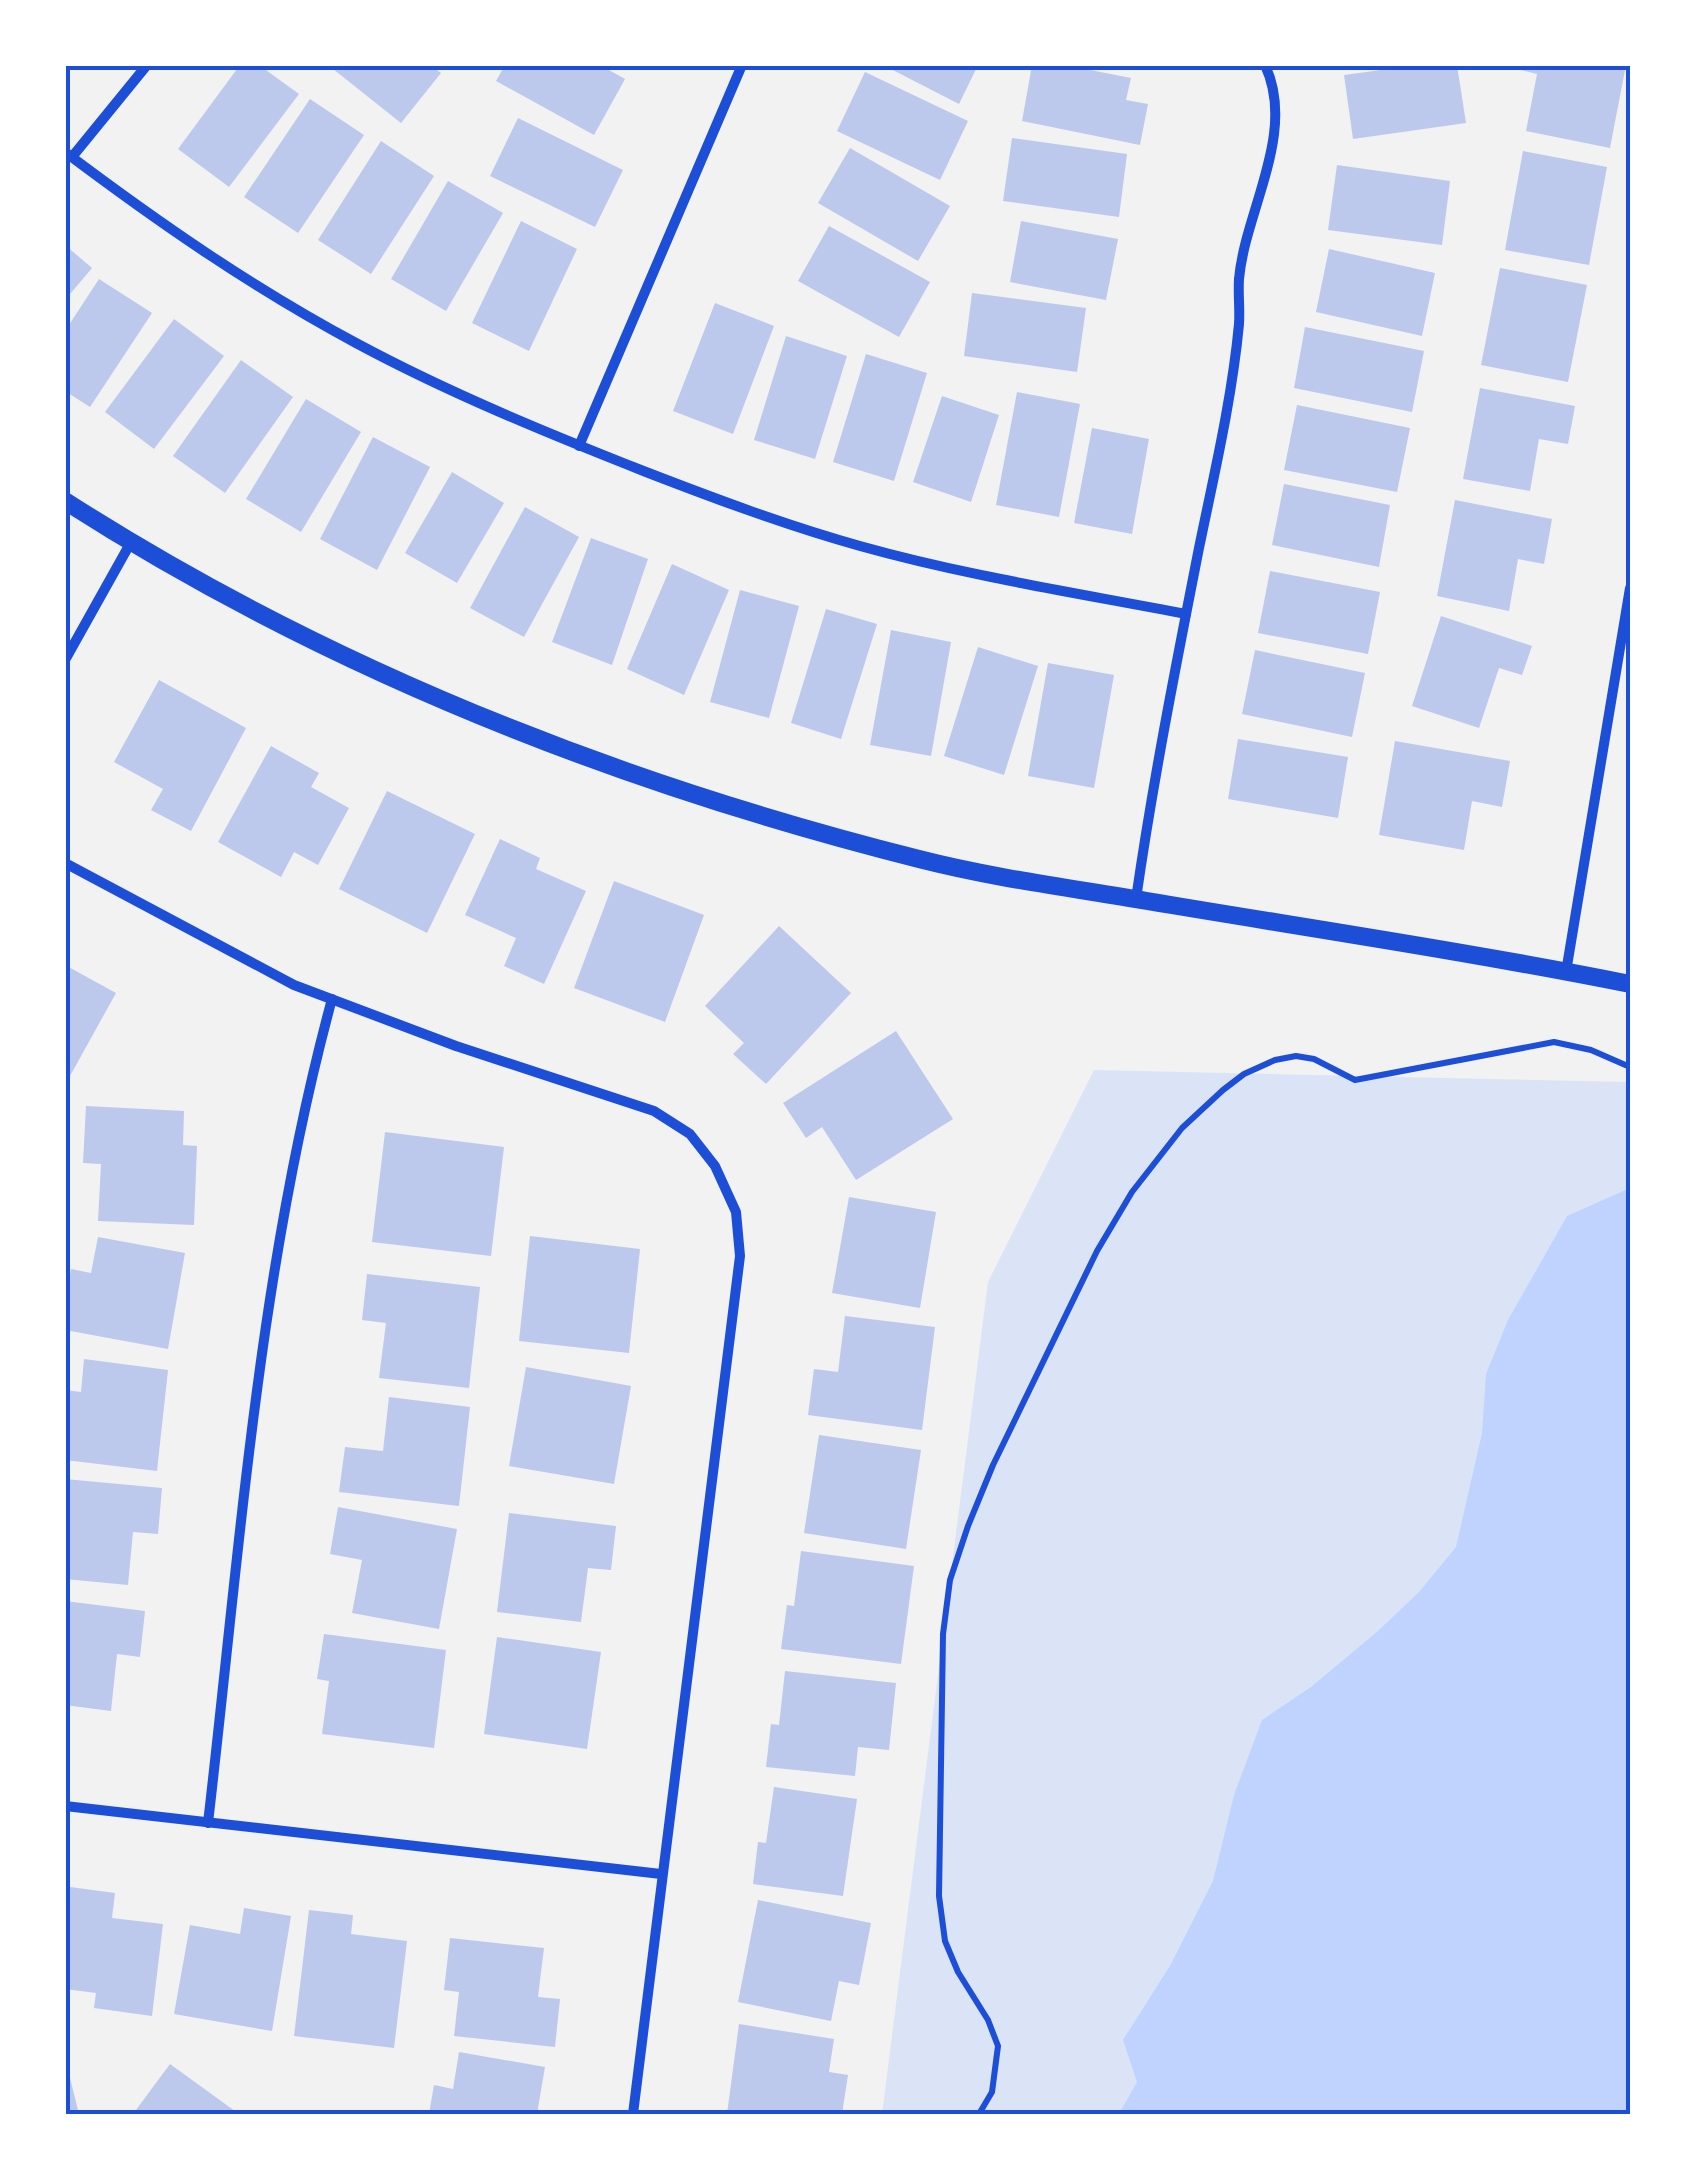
<svg xmlns="http://www.w3.org/2000/svg" width="1695" height="2179" viewBox="0 0 1695 2179" font-family="Literata,serif">
	<style>
		.green { fill: #dbe4f7 }
		.water { fill: #bfd3fe }
		.building { fill: #bdc9ec }
		.lines { fill: none; stroke-linecap: round; stroke-linejoin: round }
		.path { stroke: #1d4ed8; stroke-width: 6 }
		.minor { stroke: #1d4ed8; stroke-width: 10 }
		.tertiary { stroke: #1d4ed8; stroke-width: 18 }
		.neatline { fill: none; stroke: #1d4ed8; stroke-width: 4 }
	</style>
	<rect width="100%" height="100%" fill="#f2f2f2"/>
	<!-- green -->
	<polygon class="green" points="1094,1070 1630,1082 1630,2114 882,2114 988,1282"/>
	<!-- water -->
	<polygon class="water" points="1630,1188 1630,2114 1119,2114 1137,2082 1123,2040 1171,1964 1213,1881 1234,1795 1262,1720 1311,1687 1378,1631 1419,1592 1456,1547 1482,1433 1486,1374 1508,1320 1567,1216"/>
	<!-- building -->
	<g class="building">
		<polygon points="240,65 259,65 299,94 229,187 178,149"/>
		<polygon points="328,65 430,65 441,73 401,123"/>
		<polygon points="505,65 600,65 625,79 594,135 496,81"/>
		<polygon points="883,65 978,65 959,104"/>
		<polygon points="1032,65 1065,65 1131,78 1126,100 1148,104 1140,145 1022,121"/>
		<polygon points="1418,65 1457,65 1466,123 1353,139 1344,75"/>
		<polygon points="1517,65 1626,65 1610,148 1526,131 1537,74 1517,69"/>
		<polygon points="865,72 968,121 940,180 837,131"/>
		<polygon points="310,99 364,135 298,233 244,197"/>
		<polygon points="518,118 623,170 595,227 490,176"/>
		<polygon points="1012,138 1127,154 1119,217 1003,201"/>
		<polygon points="381,141 434,176 371,274 318,240"/>
		<polygon points="850,148 950,206 918,261 818,203"/>
		<polygon points="1523,151 1607,167 1589,265 1505,250"/>
		<polygon points="1337,165 1450,181 1442,245 1328,230"/>
		<polygon points="448,181 503,213 446,311 391,279"/>
		<polygon points="521,221 577,249 529,351 472,323"/>
		<polygon points="1021,221 1118,239 1106,300 1010,282"/>
		<polygon points="829,226 930,282 899,337 798,281"/>
		<polygon points="65,245 92,268 65,300"/>
		<polygon points="1329,249 1435,273 1422,336 1316,312"/>
		<polygon points="1500,268 1587,285 1568,382 1481,365"/>
		<polygon points="99,279 152,313 90,407 65,391 65,331"/>
		<polygon points="972,293 1086,308 1077,372 964,356"/>
		<polygon points="715,303 774,326 733,434 673,411"/>
		<polygon points="174,319 224,356 154,449 105,412"/>
		<polygon points="1305,327 1424,351 1412,412 1294,388"/>
		<polygon points="786,336 847,356 815,459 754,440"/>
		<polygon points="866,354 927,373 894,481 833,462"/>
		<polygon points="241,360 293,397 225,493 173,456"/>
		<polygon points="1480,388 1575,406 1568,444 1539,439 1530,491 1463,479"/>
		<polygon points="1017,392 1080,404 1059,517 996,505"/>
		<polygon points="942,396 999,415 971,502 913,482"/>
		<polygon points="306,399 361,432 301,532 246,499"/>
		<polygon points="1297,405 1410,428 1397,492 1284,470"/>
		<polygon points="1092,428 1149,439 1132,534 1074,523"/>
		<polygon points="373,437 430,467 377,570 320,539"/>
		<polygon points="452,472 504,503 457,583 405,553"/>
		<polygon points="1284,484 1390,505 1379,567 1272,545"/>
		<polygon points="1455,500 1552,519 1544,564 1518,559 1509,611 1437,596"/>
		<polygon points="525,507 579,537 524,637 470,608"/>
		<polygon points="591,538 648,559 612,665 552,642"/>
		<polygon points="672,564 729,590 684,695 627,669"/>
		<polygon points="1270,571 1380,592 1368,654 1258,633"/>
		<polygon points="740,590 799,606 769,718 710,702"/>
		<polygon points="826,609 877,624 841,739 791,723"/>
		<polygon points="1441,616 1532,646 1522,675 1499,668 1479,728 1412,706"/>
		<polygon points="891,630 951,642 931,756 870,745"/>
		<polygon points="978,647 1038,666 1004,775 944,756"/>
		<polygon points="1255,650 1365,673 1352,737 1242,714"/>
		<polygon points="1048,663 1114,675 1094,788 1028,776"/>
		<polygon points="159,680 246,728 191,831 151,810 163,789 114,762"/>
		<polygon points="1238,739 1348,757 1338,818 1228,799"/>
		<polygon points="1395,741 1510,761 1502,807 1472,801 1464,850 1379,835"/>
		<polygon points="271,746 319,773 311,787 349,808 318,865 294,852 281,877 218,842"/>
		<polygon points="387,791 475,834 427,933 339,889"/>
		<polygon points="500,839 540,858 536,869 586,891 544,984 504,966 516,938 465,915"/>
		<polygon points="614,881 704,915 665,1022 574,988"/>
		<polygon points="779,926 851,993 766,1084 733,1054 744,1043 705,1006"/>
		<polygon points="65,965 116,993 65,1085"/>
		<polygon points="896,1031 953,1119 856,1180 822,1127 806,1138 783,1103"/>
		<polygon points="86,1106 184,1111 183,1145 197,1146 194,1225 98,1221 101,1164 83,1163"/>
		<polygon points="385,1132 504,1147 491,1256 372,1242"/>
		<polygon points="849,1197 936,1212 920,1308 832,1293"/>
		<polygon points="530,1236 640,1249 629,1353 519,1341"/>
		<polygon points="98,1237 185,1253 168,1349 65,1330 65,1301 71,1269 91,1273"/>
		<polygon points="367,1274 480,1287 469,1388 379,1378 386,1323 362,1320"/>
		<polygon points="845,1316 935,1327 922,1430 808,1415 814,1369 838,1372"/>
		<polygon points="84,1359 168,1370 157,1471 65,1460 65,1390 81,1392"/>
		<polygon points="526,1367 631,1386 614,1484 509,1466"/>
		<polygon points="389,1397 470,1407 459,1506 339,1492 345,1447 383,1451"/>
		<polygon points="819,1435 921,1450 906,1549 804,1533"/>
		<polygon points="65,1479 162,1488 158,1534 133,1532 128,1585 65,1579"/>
		<polygon points="338,1507 457,1529 439,1629 352,1613 362,1560 330,1554"/>
		<polygon points="509,1513 616,1526 611,1570 588,1568 581,1622 497,1612"/>
		<polygon points="801,1551 914,1566 901,1664 781,1649 787,1605 794,1606"/>
		<polygon points="65,1601 145,1611 140,1657 117,1654 111,1711 65,1705"/>
		<polygon points="324,1634 446,1650 434,1748 322,1734 329,1681 317,1679"/>
		<polygon points="497,1637 601,1652 587,1749 484,1734"/>
		<polygon points="785,1671 896,1683 889,1750 858,1747 855,1776 766,1767 771,1724 779,1725"/>
		<polygon points="774,1787 857,1799 843,1896 753,1884 758,1842 766,1843"/>
		<polygon points="70,1887 115,1893 112,1918 163,1924 152,2016 94,2008 96,1993 65,1989 65,1931"/>
		<polygon points="758,1900 871,1923 859,1985 839,1981 831,2021 738,2002"/>
		<polygon points="244,1908 291,1916 272,2031 174,2014 190,1925 240,1934"/>
		<polygon points="309,1910 353,1915 351,1934 407,1941 394,2048 294,2036"/>
		<polygon points="450,1938 544,1948 538,1997 560,1999 555,2047 454,2036 459,1992 444,1990"/>
		<polygon points="739,2024 834,2039 829,2072 848,2075 842,2114 727,2114"/>
		<polygon points="459,2052 545,2067 537,2114 429,2114 434,2085 453,2089"/>
		<polygon points="170,2064 239,2114 133,2114"/>
		<polygon points="69,2074 79,2114 65,2114 65,2075"/>
	</g>
	<g class="lines">
		<!-- path -->
		<polyline class="path" points="979,2114 992,2092 998,2046 988,2020 958,1972 945,1941 939,1896 943,1634 950,1580 968,1526 993,1465 1097,1251 1132,1192 1182,1128 1223,1090 1244,1074 1275,1060 1296,1056 1314,1059 1355,1080 1554,1042 1591,1050 1630,1067"/>
		<!-- minor -->
		<g class="minor">
			<path d="M65,152C158,222 253,288 356,343C449,393 547,433 646,472C716,499 788,526 860,546C967,576 1078,593 1186,614"/>
			<polyline points="72,157 147,65"/>
			<polyline points="579,446 742,65"/>
			<polyline points="65,660 131,542"/>
			<polyline points="65,863 294,985 456,1046 654,1111 690,1134 715,1166 736,1212 740,1256 633,2114"/>
			<path d="M1136,899C1153,781 1176,665 1199,548C1214,475 1232,399 1239,324C1240,309 1238,294 1239,279C1245,211 1297,133 1265,65"/>
			<polyline points="1566,972 1630,588"/>
			<polyline points="65,1806 661,1874"/>
			<path d="M208,1823C240,1548 259,1267 332,999"/>
		</g>
		<!-- tertiary -->
		<path class="tertiary" d="M65,501C327,669 617,783 919,859C993,878 1071,888 1147,901C1308,928 1470,952 1630,984"/>
	</g>
	<!-- border -->
	<rect width="1695" height="2179" fill="none" stroke="#ffffff" stroke-width="135"/>
	<rect x="68" y="68" width="1560" height="2044" class="neatline"/>
</svg>
